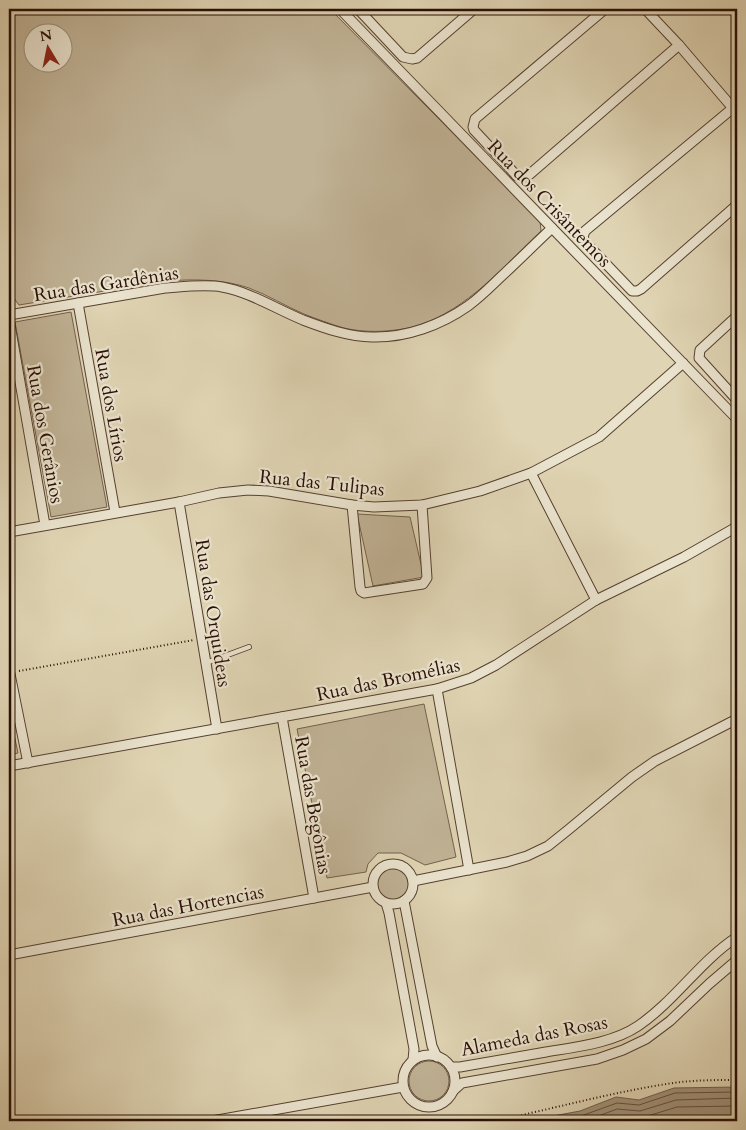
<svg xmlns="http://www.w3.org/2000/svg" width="746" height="1130" viewBox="0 0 746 1130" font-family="Cardo,serif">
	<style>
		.green { fill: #c0b295; stroke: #74604d; fill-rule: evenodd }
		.water { fill: #a19178; stroke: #715d4a }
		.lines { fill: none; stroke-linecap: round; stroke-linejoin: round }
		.shore { stroke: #64503e; stroke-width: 1 }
		.lane-casing { stroke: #564030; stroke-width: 6 }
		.street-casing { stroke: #564030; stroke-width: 11 }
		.path { stroke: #280e05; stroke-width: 2; stroke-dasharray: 1 2.5; stroke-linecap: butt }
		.lane { stroke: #eae3ce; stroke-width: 4.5 }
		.street { stroke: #eae3ce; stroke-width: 9 }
		.labels { text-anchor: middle; stroke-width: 4.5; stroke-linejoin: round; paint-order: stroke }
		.street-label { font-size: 19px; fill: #280e05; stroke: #eae3ce }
	</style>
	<rect width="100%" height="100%" fill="#dfd4b3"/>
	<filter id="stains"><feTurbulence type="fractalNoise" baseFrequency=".004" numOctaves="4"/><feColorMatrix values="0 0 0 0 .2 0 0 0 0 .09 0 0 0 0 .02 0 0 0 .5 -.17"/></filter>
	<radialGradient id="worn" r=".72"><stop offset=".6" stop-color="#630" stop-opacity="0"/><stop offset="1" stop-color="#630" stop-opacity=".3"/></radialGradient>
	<!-- green -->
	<g class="green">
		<path d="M9,9H330L540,221L541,231C504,266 468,309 419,325C408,329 396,330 385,331C372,332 357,331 344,328C330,324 317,319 304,314C285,306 268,295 249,288C223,279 194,279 166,281L19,305L13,297L9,278ZM32,32H62V62H32Z"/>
		<polygon points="71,312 107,507 51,517 15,322"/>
		<polygon points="357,514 410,517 424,577 373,586"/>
		<polygon points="424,704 456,857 425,865 401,853 378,853 368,864 366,872 327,878 297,729"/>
		<polygon points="9,711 18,753 9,755"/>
		<circle cx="393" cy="884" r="16"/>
		<circle cx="429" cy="1081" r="20"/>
	</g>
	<!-- water -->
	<polygon class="water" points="737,1087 737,1121 526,1121 580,1111 616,1097 639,1100 674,1088"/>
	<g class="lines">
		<!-- shore -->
		<g class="shore">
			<polyline points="553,1121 581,1116 617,1103 639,1105 675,1093 737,1092"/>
			<polyline points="585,1121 617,1109 640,1111 676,1100 737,1098"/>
			<polyline points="606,1121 619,1117 641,1118 677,1107 737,1106"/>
		</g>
		<defs>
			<polyline id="lane" points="206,663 249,647"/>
			<g id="street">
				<polyline points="340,9 737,419"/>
				<polyline points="358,9 403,57 412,59 417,58 474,9"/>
				<polyline points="605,9 475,119 473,127 474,130 517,176 525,176 530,174 679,45"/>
				<polyline points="645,9 679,45 737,113"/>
				<polyline points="733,108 585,231 583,237 585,242 632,291 637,291 641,289 737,205"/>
				<polyline points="78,303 115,512"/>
				<path d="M9,315L165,288C181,287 205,284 222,287C250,292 276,309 303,320C324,328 349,337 372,337C406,338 441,325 468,306C482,296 493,284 505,273C521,258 536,243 552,228"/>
				<polyline points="737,316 700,350 699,358 737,400"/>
				<polyline points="9,319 45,525"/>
				<polyline points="531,473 596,600"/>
				<polyline points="179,502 217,729"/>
				<polyline points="352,505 360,587 361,591 364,593 423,584 427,578 422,505"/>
				<polyline points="9,532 179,502 219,493 248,490 269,491 352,505 374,507 422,505 480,491 531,473 599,437 683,363"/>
				<polyline points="9,669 28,763"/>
				<polyline points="437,689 469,870"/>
				<polyline points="282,717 314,898"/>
				<polyline points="9,766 437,689 471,678 496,665 596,600 684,557 733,529 737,526"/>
				<circle cx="393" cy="884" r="20"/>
				<polyline points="413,881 507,862 527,856 548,846 568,830 632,777 655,761 737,719"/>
				<polyline points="404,901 432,1046 437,1057"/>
				<polyline points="386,903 389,913 414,1049 413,1060"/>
				<polyline points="9,955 373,887"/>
				<circle cx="429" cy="1081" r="26"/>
				<path d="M451,1067H460C489,1062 518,1057 546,1052C576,1047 613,1043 638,1026C675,1001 700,961 737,937"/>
				<polyline points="453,1091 462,1083 597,1059 623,1050 646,1039 670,1021 709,984 737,960"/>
				<polyline points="212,1121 403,1087"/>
			</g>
		</defs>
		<!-- lane casing -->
		<use href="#lane" class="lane-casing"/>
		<!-- street casing -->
		<use href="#street" class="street-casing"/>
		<!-- path -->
		<g class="path">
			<polyline points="19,671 194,640"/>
			<path d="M494,1121C553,1109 612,1092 673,1083C694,1080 716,1080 737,1080"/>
		</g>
		<!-- lane -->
		<use href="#lane" class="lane"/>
		<!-- street -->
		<use href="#street" class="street"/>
	</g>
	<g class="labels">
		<!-- street labels -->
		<g class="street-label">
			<text transform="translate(550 203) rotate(46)" y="7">Rua dos Crisântemos</text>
			<text transform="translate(106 283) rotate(-9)" y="7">Rua das Gardênias</text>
			<text transform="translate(112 405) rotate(80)" y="7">Rua dos Lírios</text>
			<text transform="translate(46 434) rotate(80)" y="7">Rua dos Gerânios</text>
			<text transform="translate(322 482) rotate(6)" y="7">Rua das Tulipas</text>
			<text transform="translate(214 613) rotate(81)" y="7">Rua das Orquideas</text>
			<text transform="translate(388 679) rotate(-12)" y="7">Rua das Bromélias</text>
			<text transform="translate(314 805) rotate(80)" y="7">Rua das Begônias</text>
			<text transform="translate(188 905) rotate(-11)" y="7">Rua das Hortencias</text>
			<text transform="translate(534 1035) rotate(-11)" y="7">Alameda das Rosas</text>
		</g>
	</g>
	<!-- margin -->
	<rect width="746" height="1130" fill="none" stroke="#dfd4b3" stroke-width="30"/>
	<rect x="10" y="10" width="726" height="1110" fill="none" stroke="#280e05" stroke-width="2.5"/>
	<rect x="15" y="15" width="716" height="1100" fill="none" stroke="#280e05"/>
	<!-- north arrow -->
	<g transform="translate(48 48) rotate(350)"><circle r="24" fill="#eae3ce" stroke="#9c8e7e"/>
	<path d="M0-4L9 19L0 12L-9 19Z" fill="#8f2418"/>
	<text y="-8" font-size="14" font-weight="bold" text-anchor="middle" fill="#280e05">N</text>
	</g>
	<rect width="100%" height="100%" filter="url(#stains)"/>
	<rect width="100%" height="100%" fill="url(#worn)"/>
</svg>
